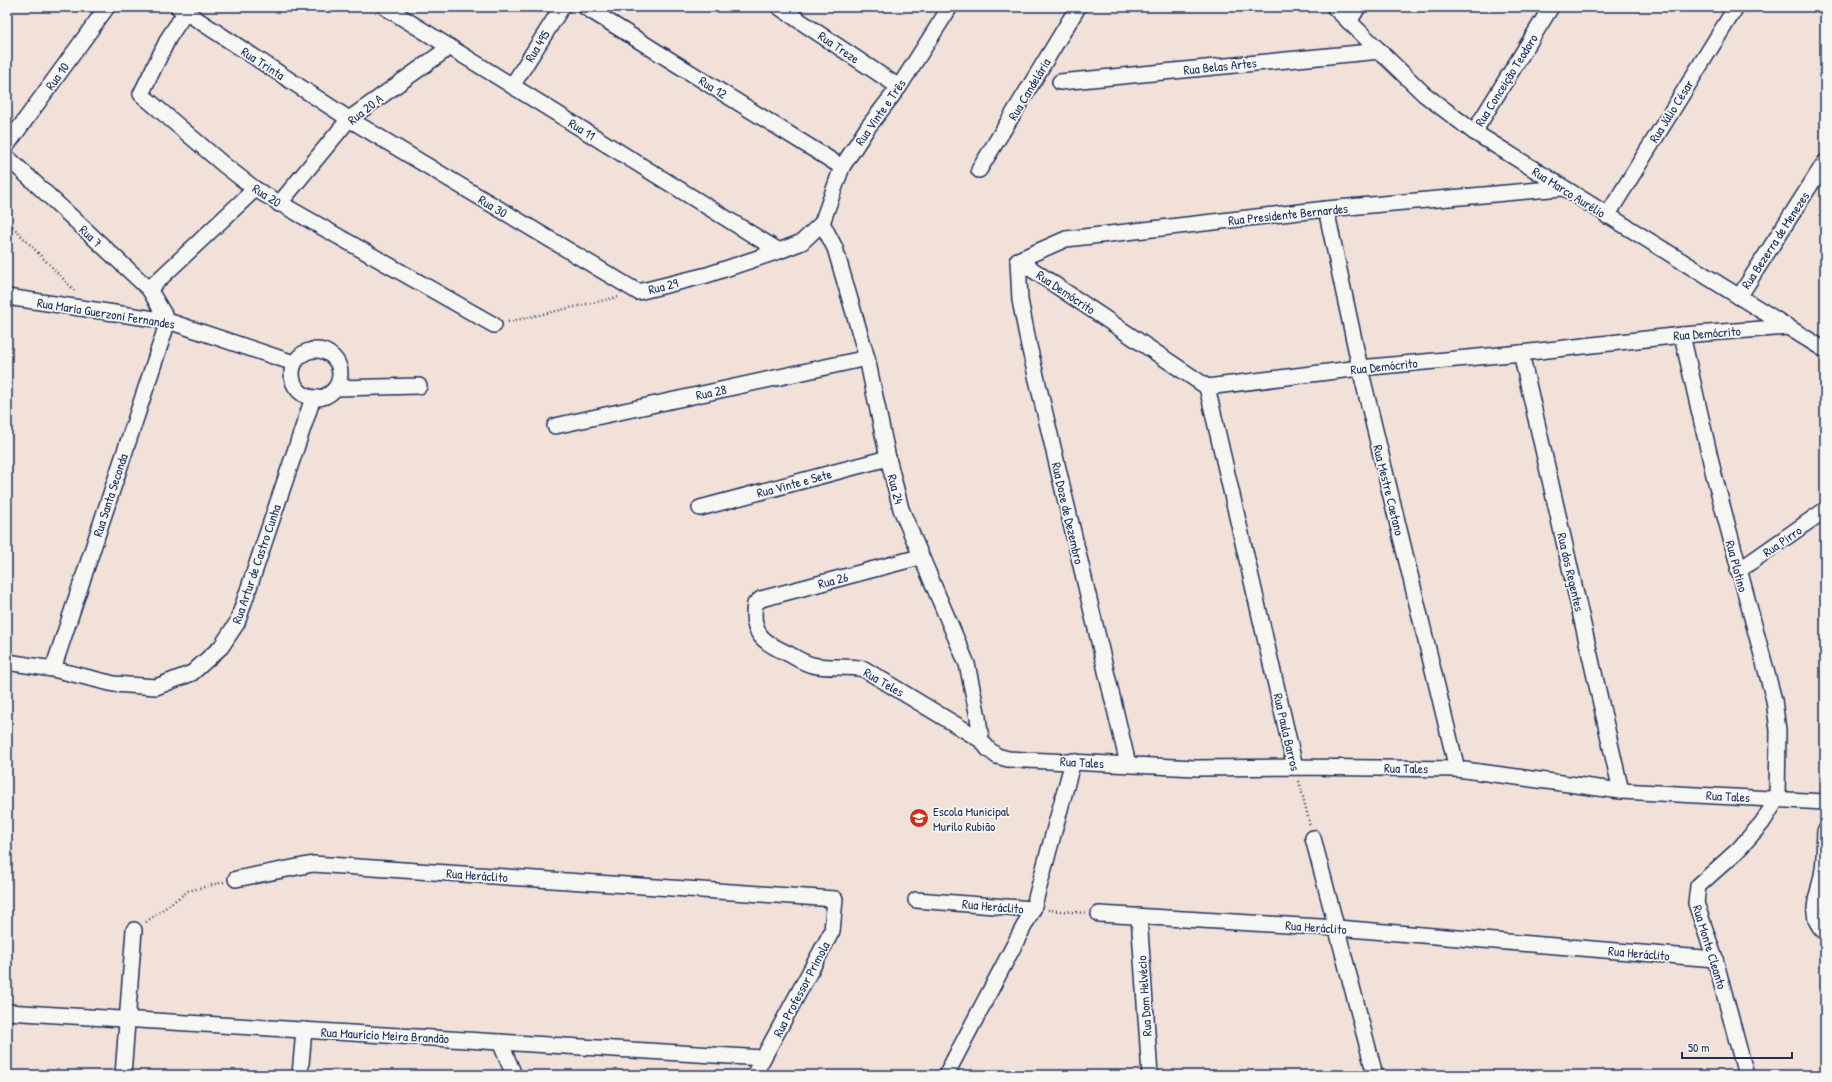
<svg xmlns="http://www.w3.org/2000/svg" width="1832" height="1082" viewBox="0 0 1832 1082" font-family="'Patrick Hand',sans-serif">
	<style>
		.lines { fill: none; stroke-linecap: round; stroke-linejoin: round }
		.street-casing { stroke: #1b2f5e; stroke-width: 18 }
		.path { stroke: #1b2f5e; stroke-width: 2.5; stroke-dasharray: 1 3; stroke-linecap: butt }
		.street { stroke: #f6f6f2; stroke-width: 15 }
		.labels { text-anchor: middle; stroke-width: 3.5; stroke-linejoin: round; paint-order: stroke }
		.street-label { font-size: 13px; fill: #1b2f5e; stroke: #f6f6f2 }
		.poi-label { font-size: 13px; fill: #1b2f5e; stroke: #f6f6f2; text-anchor: start }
	</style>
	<rect width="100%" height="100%" fill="#f1e1d8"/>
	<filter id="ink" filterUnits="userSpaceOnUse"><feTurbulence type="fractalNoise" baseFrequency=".025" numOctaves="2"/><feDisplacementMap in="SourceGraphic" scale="8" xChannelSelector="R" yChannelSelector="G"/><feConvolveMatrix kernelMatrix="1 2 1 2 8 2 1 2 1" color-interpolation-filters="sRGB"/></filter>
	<g filter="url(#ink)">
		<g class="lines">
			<defs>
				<g id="street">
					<polyline points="178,7 349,119 638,292 707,275 779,251 802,242 822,223 842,167 868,127 899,87 950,7"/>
					<polyline points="189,7 169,37 141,94 224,165 255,189 494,325"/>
					<polyline points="385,7 779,251"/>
					<polyline points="585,7 842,167"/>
					<polyline points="779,7 899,87"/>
					<polyline points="1334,7 1424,94 1474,132 1825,350"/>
					<polyline points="1349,22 1358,7"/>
					<polyline points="1060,82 1380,51"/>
					<polyline points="512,86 562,7"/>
					<polyline points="1474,132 1551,7"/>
					<polyline points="7,145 107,7"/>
					<polyline points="7,157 149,289 168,321 53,669"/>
					<polyline points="979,170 1078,7"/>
					<polyline points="279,204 349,119 450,47"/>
					<polyline points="1326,209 1360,368 1457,769"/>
					<polyline points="1607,216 1736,7"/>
					<polyline points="822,223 835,248 867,358 888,458 901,509 967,664 978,717 981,740 988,749 997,756 1008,759 1196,768 1295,767 1457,769 1621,791 1825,802"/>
					<polyline points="1018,260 1207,387 1360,368 1521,353 1682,335 1788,327"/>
					<polyline points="1018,260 1066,239 1326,209 1562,188"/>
					<polyline points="1018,260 1020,300 1029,346 1128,764"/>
					<polyline points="149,289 255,189"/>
					<polyline points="7,297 168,321 294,363"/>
					<polyline points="1739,297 1825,162"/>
					<polyline points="1682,335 1714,475 1774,700 1778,730 1777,799 1762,823 1738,850 1698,886 1696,903 1715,959 1746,1075"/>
					<circle cx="316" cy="374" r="24"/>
					<polyline points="1521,353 1621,791"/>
					<polyline points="1207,387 1295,767"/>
					<polyline points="336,388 419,386"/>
					<polyline points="555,426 867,358"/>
					<polyline points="700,508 888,458"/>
					<path d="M920,557L761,599L755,604C750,634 764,643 789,654C796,658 804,663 812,665C829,669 847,665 864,669L981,740"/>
					<polyline points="1738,571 1825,510"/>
					<polyline points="7,662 53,669 114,684 156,687 192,673 221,647 237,623 313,398"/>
					<path d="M1825,831C1824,846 1825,861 1822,875C1819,894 1806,917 1825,932"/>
					<polyline points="1313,838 1375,1075"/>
					<polyline points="236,879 313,864 835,899 832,931 754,1075"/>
					<polyline points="916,900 1033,909"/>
					<polyline points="1099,914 1337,928 1715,959"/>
					<polyline points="1139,916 1150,1075"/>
					<polyline points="7,1012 763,1058"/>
					<polyline points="500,1042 514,1075"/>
					<polyline points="123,1075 134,930"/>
					<polyline points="300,1075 304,1030"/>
					<polyline points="946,1075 1033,909 1073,761"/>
				</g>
			</defs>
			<!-- street casing -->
			<use href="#street" class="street-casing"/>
			<!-- path -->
			<g class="path">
				<polyline points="7,221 76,292"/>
				<polyline points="508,322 618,297"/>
				<polyline points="1299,781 1310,825"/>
				<polyline points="1048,910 1085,913"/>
				<polyline points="146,922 188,891 224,882"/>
			</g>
			<!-- street -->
			<use href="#street" class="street"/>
		</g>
	</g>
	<!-- icons -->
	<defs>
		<symbol id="school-disc" viewBox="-11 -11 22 22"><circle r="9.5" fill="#c8321e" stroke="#f6f6f2"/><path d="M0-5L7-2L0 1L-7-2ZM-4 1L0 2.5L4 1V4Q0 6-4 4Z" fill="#fff"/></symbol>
	</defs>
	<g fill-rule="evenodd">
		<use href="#school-disc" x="908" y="807" width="22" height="22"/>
	</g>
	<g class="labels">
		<!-- street labels -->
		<g class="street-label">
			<text transform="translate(537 46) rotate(-58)" y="5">Rua 495</text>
			<text transform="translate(839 47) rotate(34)" y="5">Rua Treze</text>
			<text transform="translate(263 63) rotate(33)" y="5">Rua Trinta</text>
			<text transform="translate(1220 66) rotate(-6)" y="5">Rua Belas Artes</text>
			<text transform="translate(57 76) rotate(-54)" y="5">Rua 10</text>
			<text transform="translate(1506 80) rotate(-58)" y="5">Rua Conceição Teodoro</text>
			<text transform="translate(713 87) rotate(32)" y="5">Rua 12</text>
			<text transform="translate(1029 89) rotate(-59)" y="5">Rua Candelária</text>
			<text transform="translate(365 109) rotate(-38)" y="5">Rua 20 A</text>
			<text transform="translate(1671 111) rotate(-58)" y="5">Rua Júlio César</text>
			<text transform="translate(880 112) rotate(-55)" y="5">Rua Vinte e Três</text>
			<text transform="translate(582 129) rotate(32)" y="5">Rua 11</text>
			<text transform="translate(1569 192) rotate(32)" y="5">Rua Marco Aurélio</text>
			<text transform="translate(267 195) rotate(32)" y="5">Rua 20</text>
			<text transform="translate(493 206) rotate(31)" y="5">Rua 30</text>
			<text transform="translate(1288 214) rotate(-6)" y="5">Rua Presidente Bernardes</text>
			<text transform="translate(91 236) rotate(43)" y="5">Rua 7</text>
			<text transform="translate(1775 240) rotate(-57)" y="5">Rua Bezerra de Menezes</text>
			<text transform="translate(663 286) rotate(-14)" y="5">Rua 29</text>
			<text transform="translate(1066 292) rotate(34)" y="5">Rua Demócrito</text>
			<text transform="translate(106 313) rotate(9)" y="5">Rua Maria Guerzoni Fernandes</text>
			<text transform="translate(1707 333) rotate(-4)" y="5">Rua Demócrito</text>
			<text transform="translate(1384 366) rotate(-6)" y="5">Rua Demócrito</text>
			<text transform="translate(711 392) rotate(-12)" y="5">Rua 28</text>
			<text transform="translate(794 483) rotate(-15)" y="5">Rua Vinte e Sete</text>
			<text transform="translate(896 489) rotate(75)" y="5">Rua 24</text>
			<text transform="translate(1389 490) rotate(76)" y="5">Rua Mestre Caetano</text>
			<text transform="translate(110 495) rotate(-72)" y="5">Rua Santa Seconda</text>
			<text transform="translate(1068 513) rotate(77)" y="5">Rua Doze de Dezembro</text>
			<text transform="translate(1782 541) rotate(-35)" y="5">Rua Pirro</text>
			<text transform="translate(256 564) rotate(-71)" y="5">Rua Artur de Castro Cunha</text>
			<text transform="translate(1737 566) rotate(75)" y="5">Rua Plotino</text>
			<text transform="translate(1571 572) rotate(77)" y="5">Rua dos Regentes</text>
			<text transform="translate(833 580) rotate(-15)" y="5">Rua 26</text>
			<text transform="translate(884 682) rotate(30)" y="5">Rua Teles</text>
			<text transform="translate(1287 732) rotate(77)" y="5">Rua Paula Barros</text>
			<text transform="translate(1082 762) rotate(3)" y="5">Rua Tales</text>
			<text transform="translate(1406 768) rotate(1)" y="5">Rua Tales</text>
			<text transform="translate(1728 796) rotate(3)" y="5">Rua Tales</text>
			<text transform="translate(477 875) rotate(4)" y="5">Rua Heráclito</text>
			<text transform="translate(993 906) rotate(5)" y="5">Rua Heráclito</text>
			<text transform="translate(1316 927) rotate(4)" y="5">Rua Heráclito</text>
			<text transform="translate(1710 947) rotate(73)" y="5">Rua Monte Cleanto</text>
			<text transform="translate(1639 953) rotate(5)" y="5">Rua Heráclito</text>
			<text transform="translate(801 989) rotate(-62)" y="5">Rua Professor Primola</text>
			<text transform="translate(1144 996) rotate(-94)" y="5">Rua Dom Helvécio</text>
			<text transform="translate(385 1035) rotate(3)" y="5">Rua Maurício Meira Brandão</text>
		</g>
		<!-- poi labels -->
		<g class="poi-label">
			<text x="933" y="816">Escola Municipal<tspan x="933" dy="15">Murilo Rubião</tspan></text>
		</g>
	</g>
	<!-- margin -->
	<rect width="1832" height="1082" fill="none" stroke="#f6f6f2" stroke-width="24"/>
	<rect x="12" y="12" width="1808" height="1058" fill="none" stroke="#1b2f5e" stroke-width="1.5" filter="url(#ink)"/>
	<!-- scale -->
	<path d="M1682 1052v6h110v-6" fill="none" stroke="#1b2f5e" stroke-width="2"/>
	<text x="1688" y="1052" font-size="12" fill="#1b2f5e" stroke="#f6f6f2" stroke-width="3" paint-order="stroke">50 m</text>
</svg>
